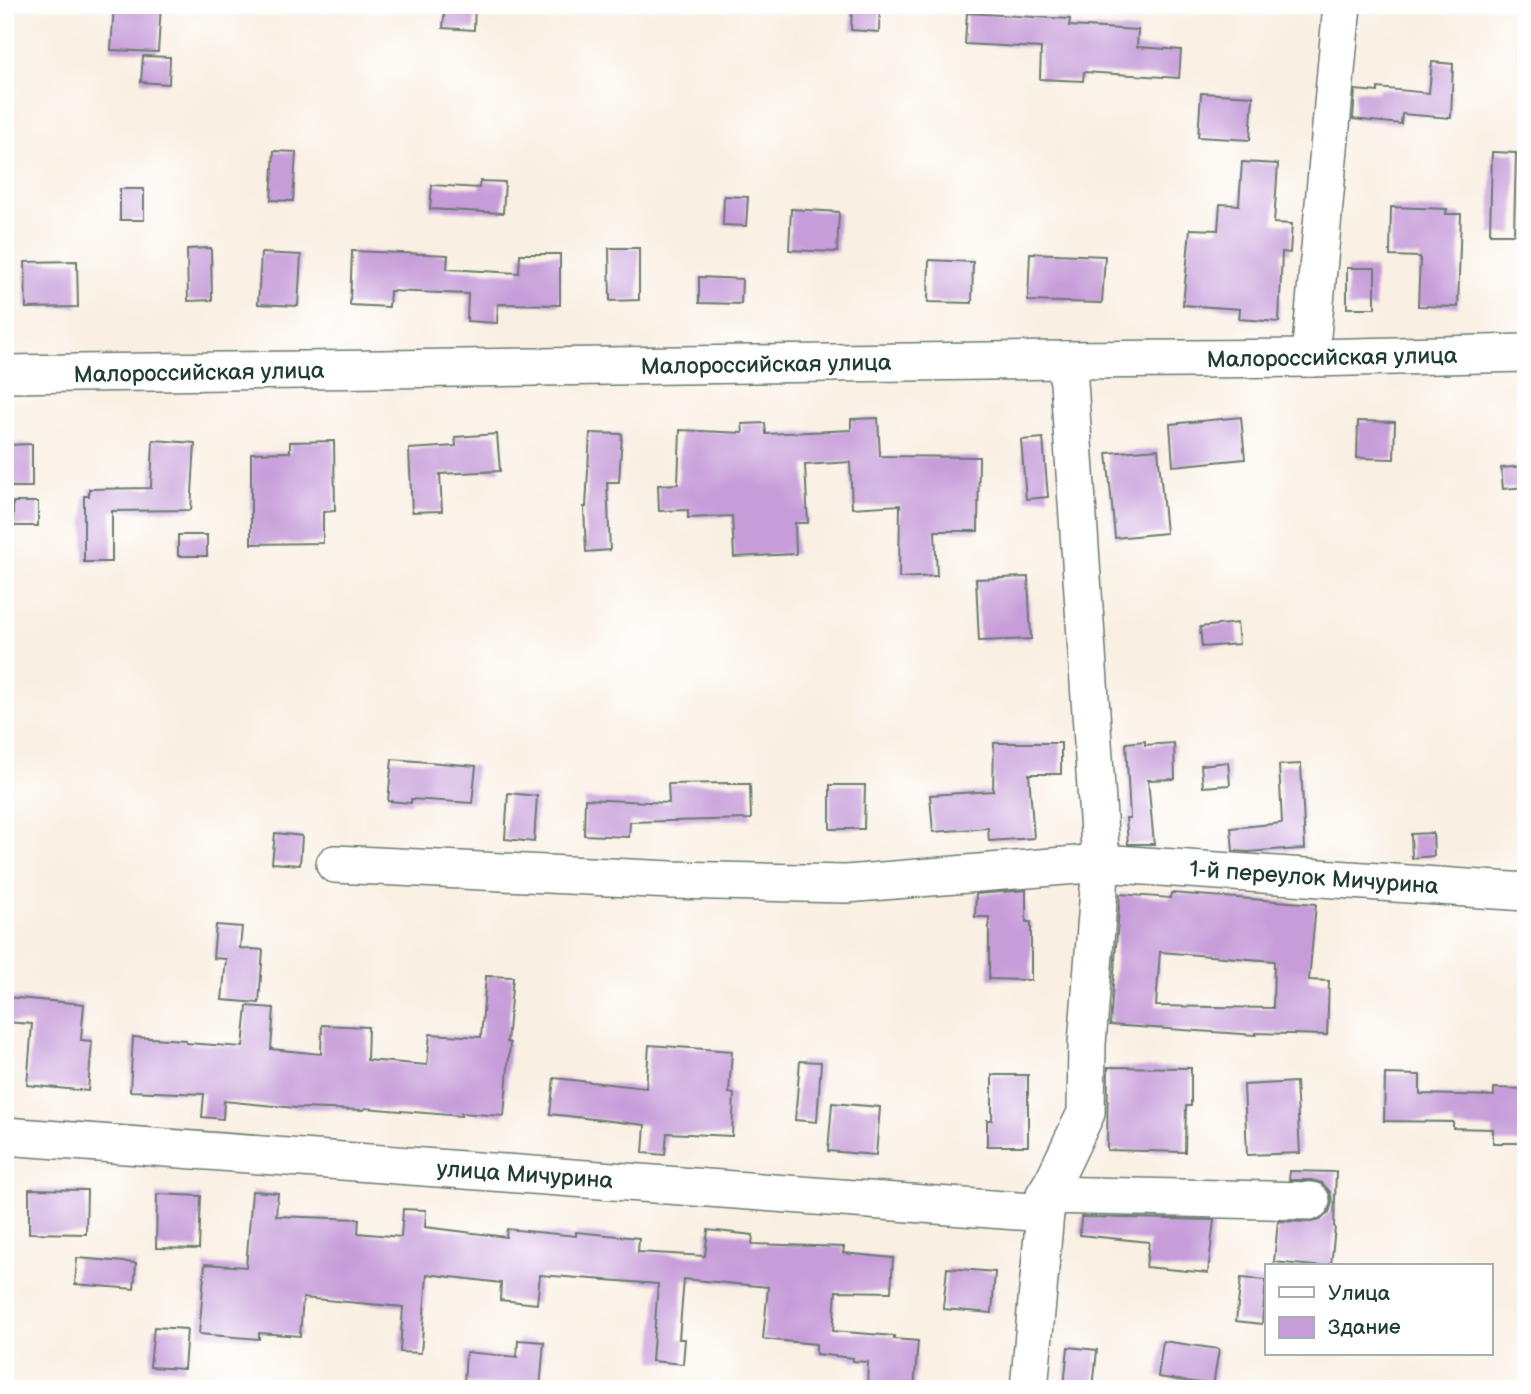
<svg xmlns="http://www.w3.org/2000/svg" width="1531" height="1394" viewBox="0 0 1531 1394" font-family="'Balsamiq Sans',sans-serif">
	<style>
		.building { fill: #c69cd9; fill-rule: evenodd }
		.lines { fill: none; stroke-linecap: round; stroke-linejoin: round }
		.minor-casing { stroke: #6b7b71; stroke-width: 40 }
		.minor { stroke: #fff; stroke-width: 37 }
		.labels { text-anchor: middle; stroke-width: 6; stroke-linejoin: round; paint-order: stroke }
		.street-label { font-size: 23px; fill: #1f3d34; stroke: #fff }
	</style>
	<rect width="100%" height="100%" fill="#fff"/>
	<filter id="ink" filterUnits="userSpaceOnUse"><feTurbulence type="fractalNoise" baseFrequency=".0143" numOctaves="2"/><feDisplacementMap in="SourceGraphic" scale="14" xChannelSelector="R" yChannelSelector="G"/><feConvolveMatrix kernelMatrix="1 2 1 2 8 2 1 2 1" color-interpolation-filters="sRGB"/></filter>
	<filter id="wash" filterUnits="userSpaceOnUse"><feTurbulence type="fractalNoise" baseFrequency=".00686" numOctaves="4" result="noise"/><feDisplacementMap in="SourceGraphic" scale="28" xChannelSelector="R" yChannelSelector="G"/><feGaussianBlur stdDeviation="1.57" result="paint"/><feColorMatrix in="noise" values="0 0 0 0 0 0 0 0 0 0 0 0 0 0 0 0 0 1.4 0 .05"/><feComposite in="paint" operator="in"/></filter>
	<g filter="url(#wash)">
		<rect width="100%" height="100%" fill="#f9efe2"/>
		<g id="blocks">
			<!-- building -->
			<g class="building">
				<polygon points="114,5 161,5 158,52 111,50"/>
				<polygon points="445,5 475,5 474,30 443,28"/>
				<polygon points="852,5 880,5 879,32 851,30"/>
				<polygon points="967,13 1070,19 1069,26 1138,30 1137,47 1181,50 1179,78 1084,72 1083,81 1040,79 1041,48 965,44"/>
				<polygon points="143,56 170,57 169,84 141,82"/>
				<polygon points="1432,62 1453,64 1451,118 1402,114 1401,124 1353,119 1355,90 1378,92 1378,88 1429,93"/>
				<polygon points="1201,93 1253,96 1250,140 1198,137"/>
				<polygon points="274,151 296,152 293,201 271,200"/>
				<polygon points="1492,152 1516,153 1514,234 1490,234"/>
				<polygon points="1242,162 1278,164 1274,223 1292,224 1290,253 1282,252 1279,322 1239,319 1240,309 1183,305 1190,229 1218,230 1220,204 1239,205"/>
				<polygon points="480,181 505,182 503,213 430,209 432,185 479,188"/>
				<rect x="120" y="189" width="24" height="31"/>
				<polygon points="724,196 748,197 746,226 723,225"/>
				<polygon points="1391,207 1447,209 1446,214 1461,214 1458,307 1418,306 1420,257 1390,256"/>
				<polygon points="791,209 839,212 837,252 789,250"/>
				<polygon points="211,248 212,300 188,301 187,249"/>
				<polygon points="609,248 639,248 639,300 610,301"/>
				<polygon points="352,251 448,255 447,269 519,273 520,254 560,254 560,305 498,304 497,323 467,321 468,294 390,291 389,307 350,305"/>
				<polygon points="261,253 301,255 298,306 258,304"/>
				<polygon points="1030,253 1105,256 1102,303 1028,301"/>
				<polygon points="929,260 973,262 972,303 928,302"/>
				<polygon points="77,261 78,307 26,308 25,262"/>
				<rect x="1347" y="268" width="28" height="40"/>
				<polygon points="699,277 742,279 741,304 699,303"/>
				<polygon points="1241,417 1245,459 1173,466 1170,424"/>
				<polygon points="878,418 880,456 979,457 978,531 935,531 937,576 899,578 900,505 852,508 850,462 805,465 808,523 795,523 796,554 734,557 732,516 688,518 688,510 659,511 658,485 678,484 680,430 743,433 742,424 765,423 766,434 851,430 851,419"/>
				<polygon points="1358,421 1395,422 1394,459 1357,458"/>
				<polygon points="590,433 622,434 619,482 607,482 610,550 586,552 584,507 586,507"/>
				<polygon points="497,434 500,471 440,474 442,511 412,512 409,449 456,446 455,437"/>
				<polygon points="1043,438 1048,497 1026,499 1021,440"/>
				<polygon points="153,440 195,443 191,510 112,511 112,562 84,562 84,496 89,496 89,489 151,488"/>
				<polygon points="334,441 335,511 323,512 323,543 251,544 251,453 290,452 290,442"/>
				<polygon points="32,444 32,487 5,487 5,445"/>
				<polygon points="1158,449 1166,533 1115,538 1107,453"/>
				<polygon points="1526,466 1526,487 1503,489 1501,468"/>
				<rect x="13" y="502" width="25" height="24"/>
				<rect x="178" y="535" width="29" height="21"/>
				<polygon points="1028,577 1031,639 979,641 976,579"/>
				<polygon points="1237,623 1239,644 1202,647 1200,627"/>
				<polygon points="1145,741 1145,745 1174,743 1175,779 1148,780 1154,844 1128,844 1126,818 1130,818 1126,743"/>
				<polygon points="994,743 1061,743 1061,774 1029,774 1034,838 989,841 988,828 933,832 930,795 993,791"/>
				<polygon points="392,759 476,766 472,803 411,799 411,803 388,801"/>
				<polygon points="1228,762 1230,785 1203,787 1201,765"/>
				<polygon points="1301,764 1305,849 1284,850 1284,849 1249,852 1233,851 1231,828 1282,823 1279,765"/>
				<polygon points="728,783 728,784 750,784 751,819 630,822 629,837 584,835 585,799 669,803 668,784"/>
				<polygon points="830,785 865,785 864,829 830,829"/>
				<polygon points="508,793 537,796 534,842 505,839"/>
				<polygon points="275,833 302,836 300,865 272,863"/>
				<polygon points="1433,833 1434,856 1412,858 1411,834"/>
				<polygon points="1026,890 1026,922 1031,922 1031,980 989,979 989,917 975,917 976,894"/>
				<path d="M1171,893L1316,904L1309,980L1329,981L1327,1035L1256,1033V1035L1110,1025L1120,894L1170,898ZM1160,952L1274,961L1273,1008L1156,1006Z"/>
				<polygon points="216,925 242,927 240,948 263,950 259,1003 222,1000 226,959 213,958"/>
				<polygon points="486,976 513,977 507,1042 510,1043 504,1116 461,1113 461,1116 365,1108 364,1110 296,1108 224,1101 223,1119 202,1117 204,1094 130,1091 133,1037 186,1040 186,1043 243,1047 247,1006 274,1008 271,1049 321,1054 322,1025 368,1027 367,1060 427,1065 430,1034 481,1037"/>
				<polygon points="5,997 84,1004 81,1040 92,1041 88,1091 27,1085 32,1024 5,1022"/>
				<polygon points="649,1045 732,1051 729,1093 734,1094 732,1136 667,1133 665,1155 643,1153 645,1125 550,1114 554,1078 646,1088"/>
				<polygon points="800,1061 821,1062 817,1122 795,1120"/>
				<polygon points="1108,1067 1191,1068 1191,1106 1186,1106 1185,1152 1107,1150"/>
				<polygon points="1385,1074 1420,1075 1420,1094 1494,1096 1494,1088 1525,1089 1524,1143 1493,1143 1493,1129 1453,1128 1453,1122 1384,1121"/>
				<polygon points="992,1075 1028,1075 1028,1146 987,1146 987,1120 992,1120"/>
				<polygon points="1296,1082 1300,1153 1247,1155 1244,1085"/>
				<polygon points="832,1103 880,1107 876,1155 828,1151"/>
				<polygon points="1290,1171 1336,1172 1334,1226 1335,1227 1331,1266 1314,1266 1274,1262 1278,1221 1311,1222 1320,1220 1329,1212 1332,1202 1330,1192 1322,1183 1311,1180 1289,1180"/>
				<polygon points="29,1189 87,1190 86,1234 29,1233"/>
				<polygon points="252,1191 278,1193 276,1216 359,1219 358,1233 401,1237 403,1209 426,1210 425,1227 506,1237 507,1229 576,1236 576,1232 639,1238 638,1252 705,1256 708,1230 753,1235 752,1244 844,1247 843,1253 893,1258 891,1292 836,1291 833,1331 894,1336 894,1339 918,1341 914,1389 867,1386 868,1362 853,1361 853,1358 816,1354 816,1344 763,1339 768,1287 684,1279 679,1339 685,1339 683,1364 652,1361 658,1284 540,1275 537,1304 500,1300 501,1283 427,1274 421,1353 400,1352 403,1307 303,1298 300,1336 259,1333 259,1339 199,1334 205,1264 246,1267"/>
				<polygon points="157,1194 201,1196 199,1249 156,1248"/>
				<polygon points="1081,1217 1214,1220 1208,1273 1146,1267 1149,1242 1080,1235"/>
				<polygon points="77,1258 136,1263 134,1289 75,1284"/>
				<polygon points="947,1268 995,1272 992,1313 943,1309"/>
				<polygon points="1241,1278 1266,1280 1262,1324 1236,1321"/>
				<polygon points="154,1327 187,1329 184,1369 150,1367"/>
				<polygon points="518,1340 544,1342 540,1389 514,1389 514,1387 464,1383 466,1352 517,1357"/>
				<polygon points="1163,1341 1219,1349 1213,1385 1158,1377"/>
				<polygon points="1068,1347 1097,1350 1093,1389 1064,1386"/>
			</g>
		</g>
	</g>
	<g filter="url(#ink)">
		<use href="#blocks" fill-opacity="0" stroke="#6b7b71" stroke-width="2"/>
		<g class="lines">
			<defs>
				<g id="minor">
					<polyline points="1310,358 1342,5"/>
					<polyline points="5,374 1064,360 1310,358 1526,353"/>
					<polyline points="335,864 672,880 846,884 1101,863 1526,892"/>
					<polyline points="5,1136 1045,1213"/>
					<polyline points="1045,1195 1311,1201"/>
					<polyline points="1029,1389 1045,1213 1045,1195 1054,1180 1086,1113 1087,1044 1101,863 1069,382 1064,360"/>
				</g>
			</defs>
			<!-- minor casing -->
			<use href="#minor" class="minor-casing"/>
			<!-- minor -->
			<use href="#minor" class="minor"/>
		</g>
	</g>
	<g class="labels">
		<!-- street labels -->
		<g class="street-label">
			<text transform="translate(1332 357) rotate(-1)" y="8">Малороссийская улица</text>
			<text transform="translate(766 364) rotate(-1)" y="8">Малороссийская улица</text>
			<text transform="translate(199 372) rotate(-1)" y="8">Малороссийская улица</text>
			<text transform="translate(1314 877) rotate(4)" y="8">1-й переулок Мичурина</text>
			<text transform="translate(525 1174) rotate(4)" y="8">улица Мичурина</text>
		</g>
	</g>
	<!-- margin -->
	<rect width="1531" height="1394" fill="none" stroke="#fff" stroke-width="28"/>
	<!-- legend -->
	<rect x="1265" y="1264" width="228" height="91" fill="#ffffff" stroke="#a5b1ae" stroke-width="2"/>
	<rect x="1279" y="1287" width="35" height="10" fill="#ffffff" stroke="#a5b1ae" stroke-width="2"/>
	<text x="1328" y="1300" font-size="21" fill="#1f3d34">Улица</text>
	<rect x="1279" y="1317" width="35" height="21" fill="#c69cd9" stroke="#a5b1ae" stroke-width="2"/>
	<text x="1328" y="1334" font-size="21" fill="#1f3d34">Здание</text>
</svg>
